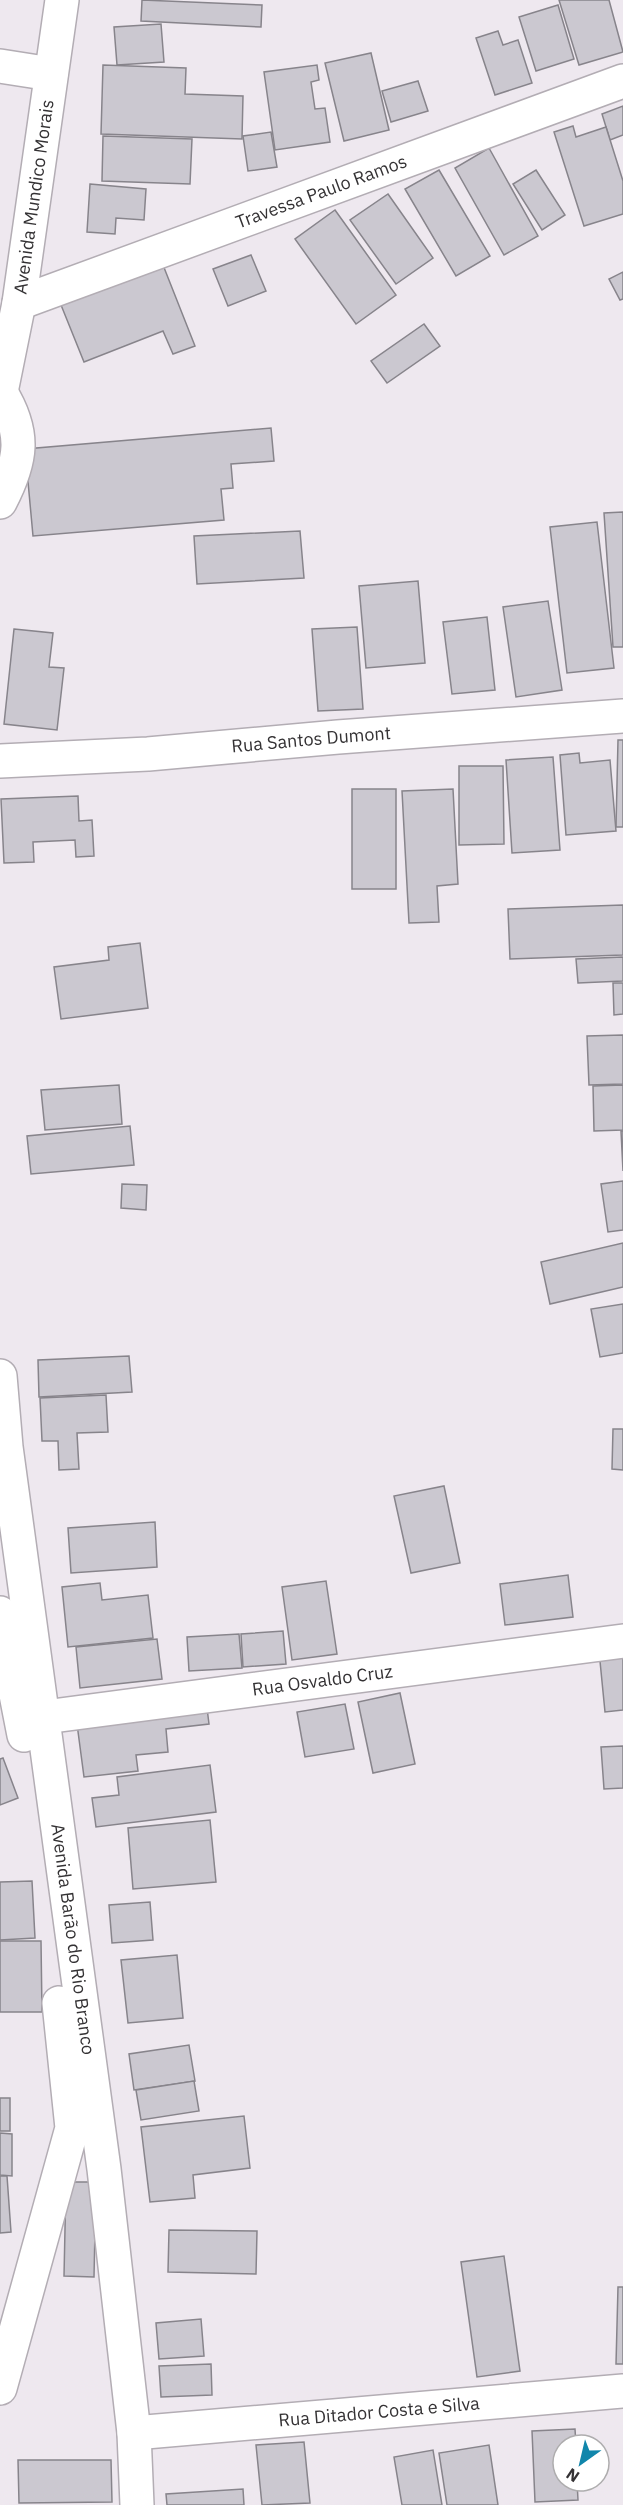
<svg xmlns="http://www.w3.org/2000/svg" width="623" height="2505" viewBox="0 0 623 2505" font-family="'IBM Plex Sans',sans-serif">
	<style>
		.building { fill: #cbc8d0; stroke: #87848b; stroke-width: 1.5 }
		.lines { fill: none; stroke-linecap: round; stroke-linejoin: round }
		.street-casing { stroke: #b3adb4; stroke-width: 36 }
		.street { stroke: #fff; stroke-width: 33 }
		.labels { text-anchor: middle; stroke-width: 5; stroke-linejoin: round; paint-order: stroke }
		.street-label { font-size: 18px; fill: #343234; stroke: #fff }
	</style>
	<rect width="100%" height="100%" fill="#eee8ef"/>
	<!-- building -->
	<g class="building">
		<polygon points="142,0 262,5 261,27 141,21"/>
		<polygon points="559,0 609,0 623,52 579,65"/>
		<polygon points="558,5 574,59 536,71 519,17"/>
		<polygon points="161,24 164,62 117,65 114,27"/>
		<polygon points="498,31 503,45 518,40 532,83 495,95 476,38"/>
		<polygon points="371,53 389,130 344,141 325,63"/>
		<polygon points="103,65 186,68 185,94 243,96 242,139 101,134"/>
		<polygon points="317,65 319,80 311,82 315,109 325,108 330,142 275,150 264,72"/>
		<polygon points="418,81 428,111 391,122 382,91"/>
		<polygon points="623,106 623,135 610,140 602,114"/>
		<polygon points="573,126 576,137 606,127 623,181 623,214 584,226 554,132"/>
		<polygon points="271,132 277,167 248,171 243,136"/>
		<polygon points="103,136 192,139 190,184 102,181"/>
		<polygon points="489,148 538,236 504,255 455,168"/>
		<polygon points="439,170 490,256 456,276 405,189"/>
		<polygon points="536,170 565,215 542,230 513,184"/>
		<polygon points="90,184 146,189 144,220 116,218 115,234 87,232"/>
		<polygon points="388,194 433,258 396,284 350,220"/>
		<polygon points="335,210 396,295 356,324 295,239"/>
		<polygon points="251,255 266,291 228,306 213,269"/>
		<polygon points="163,265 195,346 173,354 163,331 84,362 61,305"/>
		<polygon points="623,272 623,299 620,300 609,279"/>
		<polygon points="424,324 440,346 387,383 371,361"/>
		<polygon points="271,428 274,461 231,464 233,488 221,489 224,520 33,536 25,449"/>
		<polygon points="623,512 623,647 613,647 604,513"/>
		<polygon points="597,522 614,668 567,673 550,527"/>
		<polygon points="300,531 304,578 197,584 194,536"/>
		<polygon points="418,581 425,663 366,668 359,586"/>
		<polygon points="548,601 562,690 516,697 503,607"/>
		<polygon points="487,617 495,690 452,694 443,622"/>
		<polygon points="357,627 363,709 318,711 312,629"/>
		<polygon points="14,629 53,633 49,667 64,668 57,730 4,724"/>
		<polygon points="618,740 623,740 623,827 616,827"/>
		<polygon points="579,753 580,763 610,760 616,831 566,835 560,755"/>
		<polygon points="553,757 560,850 512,853 506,760"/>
		<polygon points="459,766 503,766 504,844 459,845"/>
		<rect x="352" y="789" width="44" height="100"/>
		<polygon points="453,789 458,884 437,886 439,922 409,923 402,791"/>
		<polygon points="78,796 79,821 92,820 94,856 76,857 75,840 33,842 34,862 4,863 1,799"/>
		<polygon points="623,905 623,955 510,959 508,909"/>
		<polygon points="140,943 148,1008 61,1019 54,967 109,960 108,947"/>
		<polygon points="623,957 623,981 578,983 576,959"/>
		<polygon points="613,983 623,983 623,1014 614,1015"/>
		<polygon points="623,1035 623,1084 589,1085 587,1036"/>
		<polygon points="119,1085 122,1124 45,1130 41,1090"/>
		<polygon points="623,1085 623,1130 594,1131 593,1086"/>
		<polygon points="130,1126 134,1165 31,1174 27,1136"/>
		<polygon points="621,1131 623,1131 623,1171"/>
		<polygon points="623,1181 623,1230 608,1232 601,1184"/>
		<polygon points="122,1184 147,1185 146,1210 121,1208"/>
		<polygon points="623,1243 623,1287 550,1304 541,1262"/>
		<polygon points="623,1304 623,1353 600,1357 591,1309"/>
		<polygon points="129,1356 132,1392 39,1397 38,1360"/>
		<polygon points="106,1395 108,1432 77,1433 79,1469 59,1470 58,1441 42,1441 40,1398"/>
		<polygon points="613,1429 623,1429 623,1470 612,1469"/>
		<polygon points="444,1486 460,1563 411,1573 394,1496"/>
		<polygon points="155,1522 157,1567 71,1573 68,1528"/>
		<polygon points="568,1575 573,1617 505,1625 500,1584"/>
		<polygon points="326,1581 337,1654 292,1660 282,1587"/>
		<polygon points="100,1583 102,1600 148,1595 153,1638 68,1647 62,1587"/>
		<polygon points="283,1631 286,1664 243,1667 241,1634"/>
		<polygon points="239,1634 242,1668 189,1671 187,1637"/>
		<polygon points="157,1639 162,1679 80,1688 76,1647"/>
		<polygon points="623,1649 623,1710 605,1712 599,1651"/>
		<polygon points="400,1693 415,1764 373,1773 358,1702"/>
		<polygon points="345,1704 354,1749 305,1757 297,1712"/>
		<polygon points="207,1708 209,1724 166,1729 168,1752 136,1755 138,1771 84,1777 77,1724"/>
		<polygon points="623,1746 623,1788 604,1789 601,1747"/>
		<polygon points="3,1758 18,1798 0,1805 0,1759"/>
		<polygon points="210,1765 216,1812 96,1827 92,1798 119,1795 117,1777"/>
		<polygon points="210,1820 216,1882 133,1889 128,1828"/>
		<polygon points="32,1881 35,1938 0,1940 0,1882"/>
		<polygon points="150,1902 153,1940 112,1943 109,1905"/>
		<polygon points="0,1941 41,1941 42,2012 0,2012"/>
		<polygon points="177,1955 183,2018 128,2023 121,1960"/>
		<polygon points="189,2045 195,2081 134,2090 129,2054"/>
		<polygon points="194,2081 199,2111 141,2120 136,2090"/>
		<rect x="0" y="2098" width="10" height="33"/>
		<polygon points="244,2116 250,2168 193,2175 195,2198 150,2202 141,2127"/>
		<polygon points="0,2133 12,2134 12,2176 0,2175"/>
		<polygon points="0,2176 7,2176 11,2232 0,2233"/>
		<polygon points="66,2182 96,2182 94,2277 64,2276"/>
		<polygon points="169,2230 257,2231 256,2274 168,2272"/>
		<polygon points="504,2256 520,2371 477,2377 461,2262"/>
		<polygon points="618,2287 623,2287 623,2364 616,2364"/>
		<polygon points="201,2319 204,2356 159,2359 156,2323"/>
		<polygon points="211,2364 212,2395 161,2397 159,2366"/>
		<polygon points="575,2429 576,2445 563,2445 563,2481 577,2481 578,2500 535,2502 532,2431"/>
		<polygon points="304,2442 310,2503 262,2505 256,2445"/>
		<polygon points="489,2445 498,2505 447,2505 439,2453"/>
		<polygon points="433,2450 442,2505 402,2505 394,2457"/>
		<polygon points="18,2460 111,2460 112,2502 19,2503"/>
		<polygon points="243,2489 244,2505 167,2505 166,2494"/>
	</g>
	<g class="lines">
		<defs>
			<g id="street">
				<polyline points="0,66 51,74"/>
				<path id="s1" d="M19,303L623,81"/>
				<path d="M0,391C26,433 22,460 0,502"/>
				<path id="s2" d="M1,392L19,303L62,0"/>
				<path id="s3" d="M0,761L148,754L338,737L623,716"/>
				<path id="s4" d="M0,1376L6,1447L104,2169L134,2433L137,2505"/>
				<polyline points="0,1613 24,1735"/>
				<path id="s5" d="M22,1720L623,1641"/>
				<polyline points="0,2388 72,2128 59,2003"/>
				<path id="s6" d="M134,2433L623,2391"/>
			</g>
		</defs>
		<!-- street casing -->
		<use href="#street" class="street-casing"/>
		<!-- street -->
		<use href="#street" class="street"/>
	</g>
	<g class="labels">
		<!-- street labels -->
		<g class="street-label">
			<text dy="6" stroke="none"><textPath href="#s1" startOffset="322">Travessa Paulo Ramos</textPath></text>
			<text dy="6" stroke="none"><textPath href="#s2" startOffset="198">Avenida Mundico Morais</textPath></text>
			<text dy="6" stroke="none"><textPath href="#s3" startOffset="312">Rua Santos Dumont</textPath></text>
			<text dy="6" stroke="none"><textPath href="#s5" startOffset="303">Rua Osvaldo Cruz</textPath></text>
			<text dy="6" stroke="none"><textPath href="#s4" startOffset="568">Avenida Barão do Rio Branco</textPath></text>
			<text dy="6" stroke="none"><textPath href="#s6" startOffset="246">Rua Ditador Costa e Silva</textPath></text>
		</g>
	</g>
	<!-- north arrow -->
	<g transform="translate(581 2463) rotate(214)"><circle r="28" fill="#ffffff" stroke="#aeadae" stroke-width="1.5"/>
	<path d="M0-4.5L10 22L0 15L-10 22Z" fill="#1186ab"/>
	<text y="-9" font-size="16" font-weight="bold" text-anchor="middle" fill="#343234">N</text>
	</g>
</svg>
